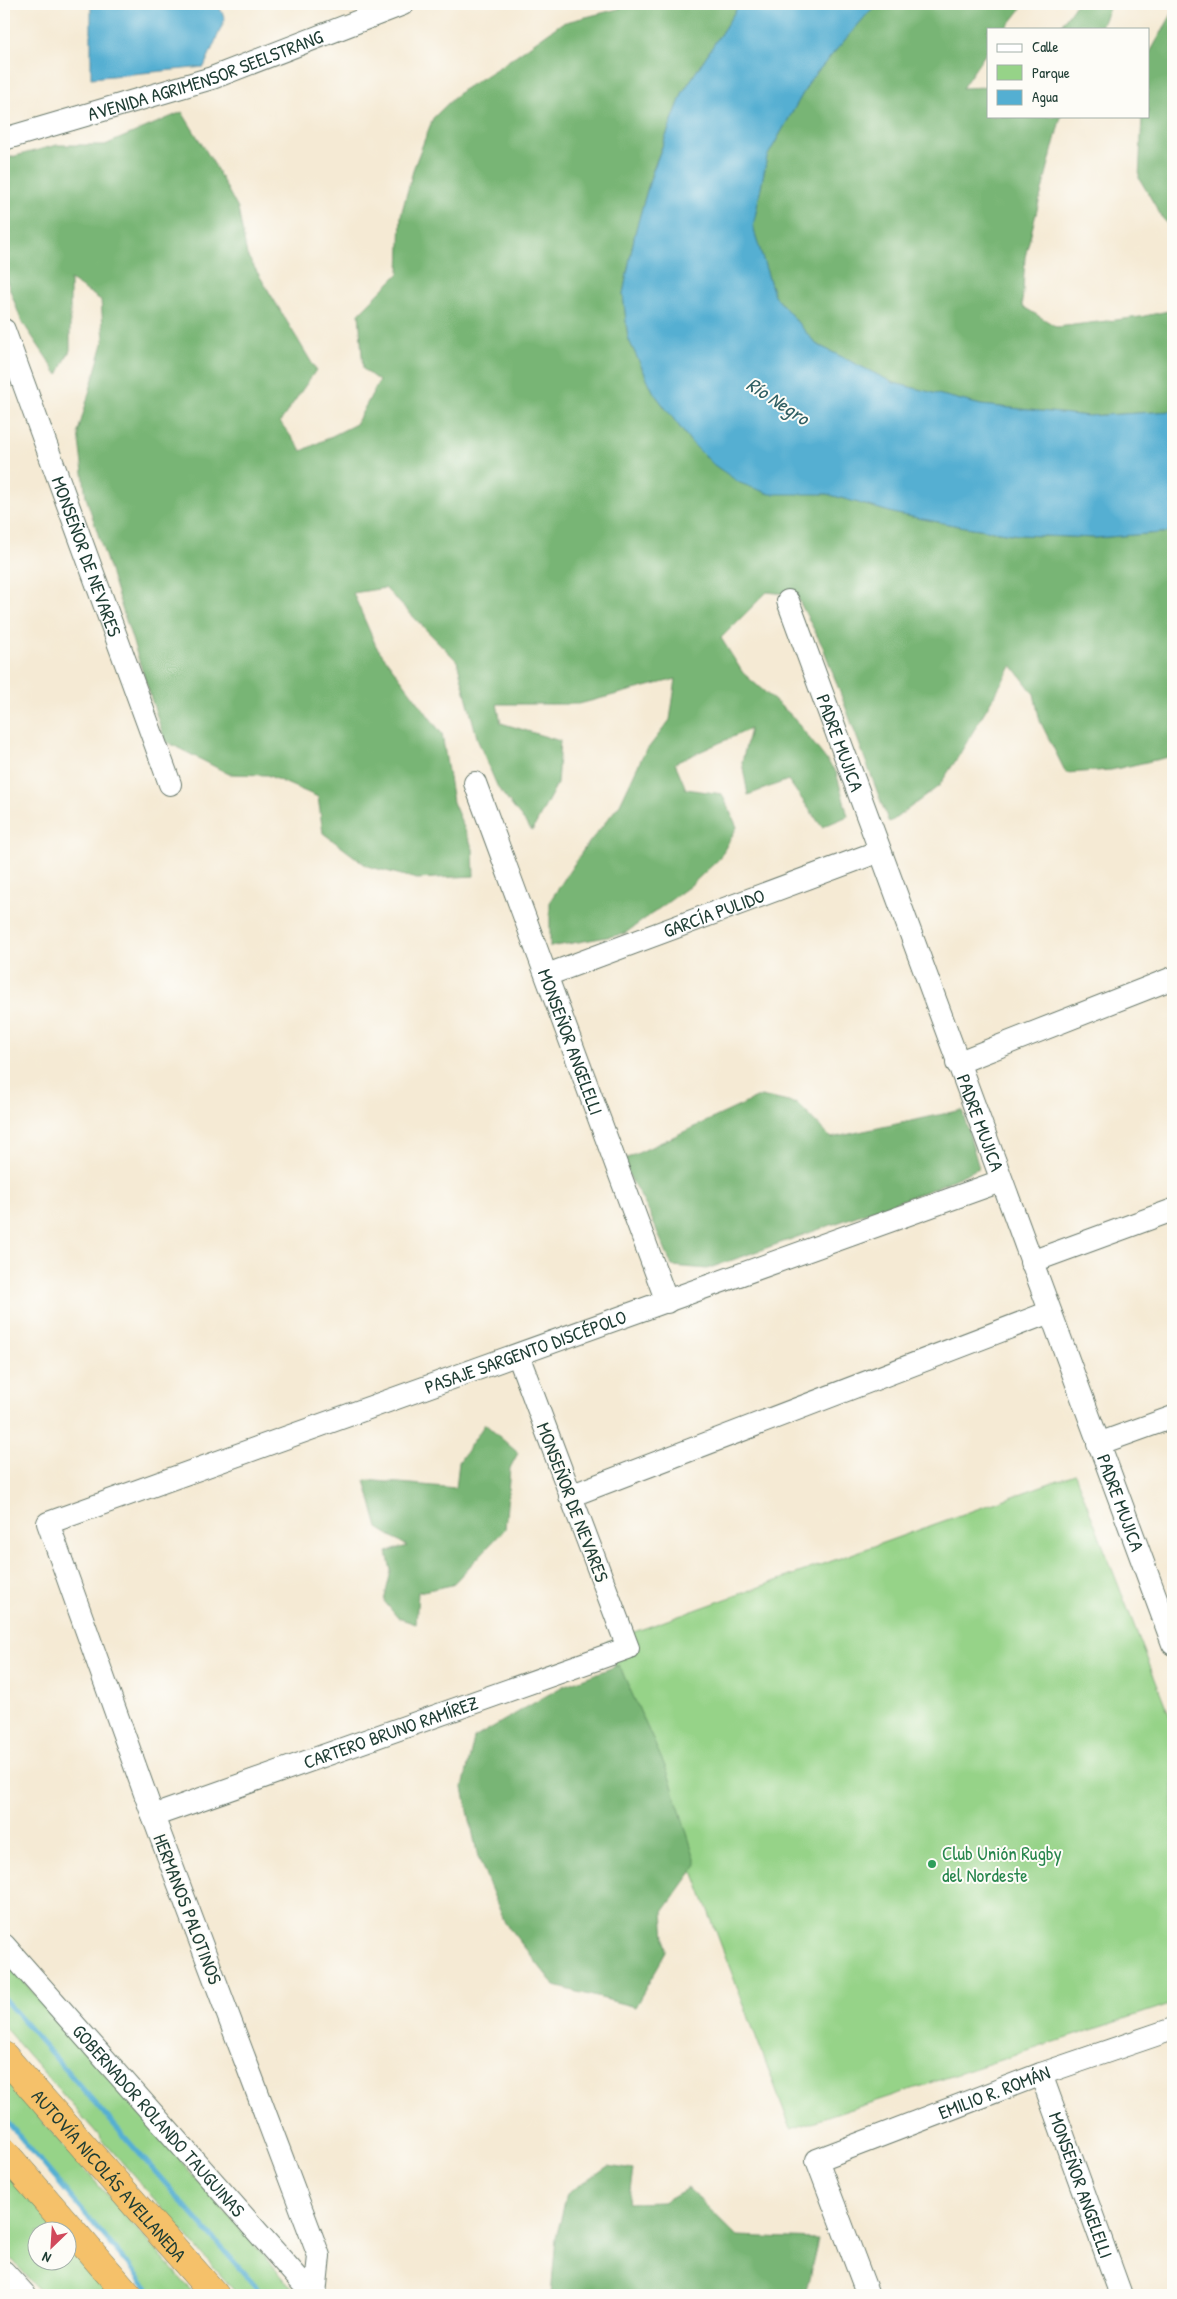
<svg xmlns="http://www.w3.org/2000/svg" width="1177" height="2299" viewBox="0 0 1177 2299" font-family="'Patrick Hand',sans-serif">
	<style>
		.green { fill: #96d388; stroke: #5a885e }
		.forest { fill: #78b574; stroke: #4c7954 }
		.water { fill: #54afd2; stroke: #3a7683 }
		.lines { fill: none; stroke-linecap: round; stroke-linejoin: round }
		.stream { stroke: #54afd2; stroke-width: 5 }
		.minor-casing { stroke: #6a7a6c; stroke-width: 24 }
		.highway-casing { stroke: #6a7a6c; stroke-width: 29 }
		.minor { stroke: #fff; stroke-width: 22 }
		.highway { stroke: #f5c16b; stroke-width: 28 }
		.leisure-dot { fill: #2e9e5b; stroke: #fdfcf7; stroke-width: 2 }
		.labels { text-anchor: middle; stroke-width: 4; stroke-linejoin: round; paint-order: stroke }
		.street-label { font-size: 19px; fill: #1f3d34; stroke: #fdfcf7 }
		.leisure-label { font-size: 19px; fill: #27864d; stroke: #fdfcf7; text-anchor: start }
		.water-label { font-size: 20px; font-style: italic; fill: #2f5f63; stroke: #fdfcf7 }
	</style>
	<rect width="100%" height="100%" fill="#fdfcf7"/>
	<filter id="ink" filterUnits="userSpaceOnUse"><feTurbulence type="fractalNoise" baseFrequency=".02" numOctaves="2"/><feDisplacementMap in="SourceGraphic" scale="10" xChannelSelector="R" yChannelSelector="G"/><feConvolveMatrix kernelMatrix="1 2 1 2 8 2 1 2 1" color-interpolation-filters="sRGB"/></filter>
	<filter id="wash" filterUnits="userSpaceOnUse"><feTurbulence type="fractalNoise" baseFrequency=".0096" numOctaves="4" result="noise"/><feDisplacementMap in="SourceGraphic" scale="20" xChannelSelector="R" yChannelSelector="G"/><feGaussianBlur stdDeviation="1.12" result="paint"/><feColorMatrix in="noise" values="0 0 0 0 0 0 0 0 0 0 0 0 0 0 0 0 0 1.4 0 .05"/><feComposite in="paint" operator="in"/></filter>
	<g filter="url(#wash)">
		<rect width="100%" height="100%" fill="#f5ead4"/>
		<!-- green -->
		<g class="green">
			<polygon points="1075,1474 1173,1725 1173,2003 791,2129 606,1642"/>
			<polygon points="4,1959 298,2295 238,2295 4,2027"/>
			<polygon points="4,2078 195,2295 156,2295 4,2119"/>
			<polygon points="4,2168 60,2231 38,2232 38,2262 68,2262 68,2239 117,2295 43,2295 4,2250"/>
		</g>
		<!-- forest -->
		<g class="forest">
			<polygon points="638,4 740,4 683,92 652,172 635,233 623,294 628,338 654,393 691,442 714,465 800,493 827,494 897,514 959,526 1018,535 1095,538 1173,532 1173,756 1111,770 1066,773 1040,721 1034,694 1012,665 958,757 939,786 889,823 823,647 796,595 767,592 721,638 743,673 791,715 836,772 848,816 822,827 788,780 748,795 742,762 750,729 675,763 686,789 722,794 737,827 719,859 690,886 624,934 550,947 550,901 584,849 620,804 643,755 670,720 676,679 579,704 497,704 501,723 560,741 557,784 532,831 498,788 478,741 457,661 385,588 353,593 376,646 442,734 453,802 473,849 474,876 417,879 367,866 323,833 318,797 267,775 229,774 165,741 86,497 78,432 104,340 101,300 70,280 70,350 58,375 21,320 4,273 4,159 57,145 105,145 182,112 214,164 238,209 247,255 316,370 280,422 302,451 356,424 379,381 363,369 359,313 399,273 401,215 414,167 433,118 461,91 501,66 562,23"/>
			<polygon points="879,4 1025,4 1005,29 988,29 988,50 962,88 988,87 988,116 1061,116 1025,257 1022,306 1057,327 1140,317 1173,310 1173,411 1088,416 981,405 893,383 816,344 774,295 753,227 767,157 811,79 870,11"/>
			<polygon points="1076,4 1111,4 1100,29 1058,29"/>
			<polygon points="1173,12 1173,229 1163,219 1139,178 1142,116 1148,116 1148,56"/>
			<polygon points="761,1096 798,1104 831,1138 962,1110 979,1168 930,1190 707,1269 672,1266 648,1210 621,1161"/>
			<polygon points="485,1424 518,1453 510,1468 505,1529 452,1585 418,1592 416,1624 398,1618 384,1601 391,1571 387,1552 407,1546 378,1528 365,1480 456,1488 459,1462"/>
			<polygon points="619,1665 668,1773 697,1865 663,1912 666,1952 635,2007 555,1986 505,1923 478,1857 463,1788 474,1738 563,1686"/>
			<polygon points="608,2166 633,2170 628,2203 663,2202 688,2188 737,2236 818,2239 805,2295 551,2295 556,2238 567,2194"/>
		</g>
		<!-- water -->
		<g class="water">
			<polygon points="91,4 218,4 225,19 204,67 91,78"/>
			<polygon points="740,4 879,4 870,11 811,79 767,157 753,227 774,295 816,344 894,383 981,405 1088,416 1173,411 1173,532 1095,538 1019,535 959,526 897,514 827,494 770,494 740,483 714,465 691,442 654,393 628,338 623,294 635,233 652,173 683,92"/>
		</g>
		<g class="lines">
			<!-- stream -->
			<g class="stream">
				<polyline points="4,1999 263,2295"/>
				<polyline points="4,2118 154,2295"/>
			</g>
		</g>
	</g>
	<g filter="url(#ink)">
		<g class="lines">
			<defs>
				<g id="minor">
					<path id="s1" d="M4,139L212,78L403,4"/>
					<path id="s2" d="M4,330L170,784"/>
					<path id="s3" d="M788,601L1173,1644"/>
					<path id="s4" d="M475,783L667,1302"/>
					<path id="s5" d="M547,975L880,851"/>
					<polyline points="957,1063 1173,978"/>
					<polyline points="1031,1262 1173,1210"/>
					<polyline points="1098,1444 1173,1417"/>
					<polyline points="570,1496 1050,1312"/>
					<path id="s6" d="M153,1816L628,1648L518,1355"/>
					<path id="s7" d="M4,1945L313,2295"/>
					<path id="s8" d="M1041,2074L1121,2295"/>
					<polyline points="4,2272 25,2295"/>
					<path id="s9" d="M315,2295L319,2256L153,1816L48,1523L1001,1181"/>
					<path id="s10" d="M868,2295L817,2160L1041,2074L1173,2029"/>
				</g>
				<g id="highway">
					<path id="s11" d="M4,2056L215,2295"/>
					<polyline points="4,2152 128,2295"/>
				</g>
			</defs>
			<!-- minor casing -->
			<use href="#minor" class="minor-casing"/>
			<!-- highway casing -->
			<use href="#highway" class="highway-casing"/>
			<!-- minor -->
			<use href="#minor" class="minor"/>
			<!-- highway -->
			<use href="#highway" class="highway"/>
		</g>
	</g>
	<!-- markers -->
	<circle class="leisure-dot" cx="932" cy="1864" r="5"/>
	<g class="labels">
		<!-- street labels -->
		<g class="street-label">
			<text dy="7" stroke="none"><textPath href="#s1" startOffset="211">AVENIDA AGRIMENSOR SEELSTRANG</textPath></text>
			<text dy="7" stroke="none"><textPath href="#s2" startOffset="241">MONSEÑOR DE NEVARES</textPath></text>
			<text dy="7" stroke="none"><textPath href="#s3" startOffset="151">PADRE MUJICA</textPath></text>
			<text dy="7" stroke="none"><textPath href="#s5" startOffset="178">GARCÍA PULIDO</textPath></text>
			<text dy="7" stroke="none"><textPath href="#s4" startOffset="276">MONSEÑOR ANGELELLI</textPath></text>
			<text dy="7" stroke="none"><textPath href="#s3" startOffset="556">PADRE MUJICA</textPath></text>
			<text dy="7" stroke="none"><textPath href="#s9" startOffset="1328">PASAJE SARGENTO DISCÉPOLO</textPath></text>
			<text transform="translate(573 1502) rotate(69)" y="7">MONSEÑOR DE NEVARES</text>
			<text dy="7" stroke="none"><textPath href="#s3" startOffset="961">PADRE MUJICA</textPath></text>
			<text dy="7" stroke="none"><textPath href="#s6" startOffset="252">CARTERO BRUNO RAMÍREZ</textPath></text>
			<text transform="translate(188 1909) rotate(69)" y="7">HERMANOS PALOTINOS</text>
			<text dy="7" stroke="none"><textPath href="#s10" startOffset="334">EMILIO R. ROMÁN</textPath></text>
			<text dy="7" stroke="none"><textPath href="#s7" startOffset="234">GOBERNADOR ROLANDO TAUGUINAS</textPath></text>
			<text dy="7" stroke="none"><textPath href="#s11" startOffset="159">AUTOVÍA NICOLÁS AVELLANEDA</textPath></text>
			<text dy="7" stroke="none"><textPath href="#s8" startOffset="118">MONSEÑOR ANGELELLI</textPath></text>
		</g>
		<!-- leisure labels -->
		<g class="leisure-label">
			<text x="942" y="1860">Club Unión Rugby<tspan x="942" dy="22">del Nordeste</tspan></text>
		</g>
		<!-- water labels -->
		<g class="water-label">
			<text transform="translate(778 401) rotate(33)" y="7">Río Negro</text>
		</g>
	</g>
	<!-- margin -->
	<rect width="1177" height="2299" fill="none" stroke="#fdfcf7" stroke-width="20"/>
	<!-- legend -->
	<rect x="987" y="28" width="162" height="90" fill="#fdfcf7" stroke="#a4b0a9"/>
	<rect x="997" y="44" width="25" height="8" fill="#ffffff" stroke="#a4b0a9"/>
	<text x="1032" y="52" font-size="15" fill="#1f3d34">Calle</text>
	<rect x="997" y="65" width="25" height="15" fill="#96d388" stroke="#a4b0a9"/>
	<text x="1032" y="78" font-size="15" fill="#1f3d34">Parque</text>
	<rect x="997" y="90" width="25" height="15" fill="#54afd2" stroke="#a4b0a9"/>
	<text x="1032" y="102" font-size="15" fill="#1f3d34">Agua</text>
	<!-- north arrow -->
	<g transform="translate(52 2246) rotate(205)"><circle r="24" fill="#fdfcf7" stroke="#a4b0a9"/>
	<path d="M0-4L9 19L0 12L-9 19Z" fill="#d1495b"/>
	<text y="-8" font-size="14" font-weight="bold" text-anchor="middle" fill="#1f3d34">N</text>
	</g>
</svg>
